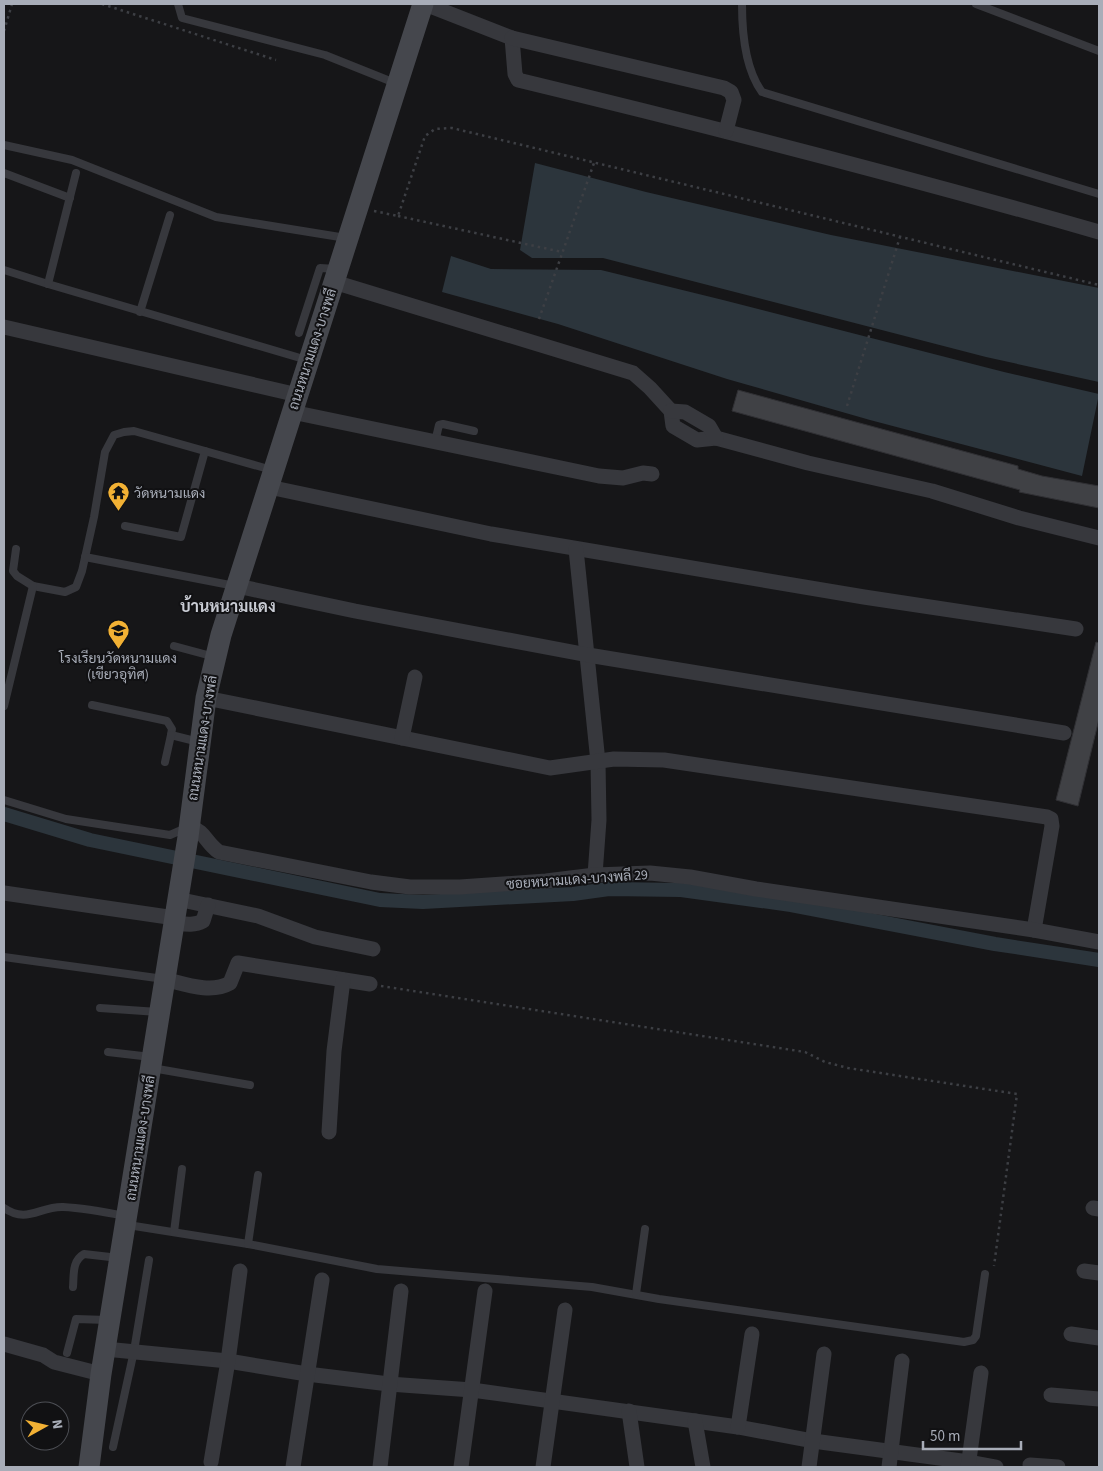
<svg xmlns="http://www.w3.org/2000/svg" width="1103" height="1471" viewBox="0 0 1103 1471" font-family="'Source Sans 3',Sarabun,sans-serif">
	<style>
		.water { fill: #2c353c }
		.lines { fill: none; stroke-linecap: round; stroke-linejoin: round }
		.canal { stroke: #2c353c; stroke-width: 14 }
		.building { fill: #404145; stroke: #303034 }
		.path { stroke: #3d3f44; stroke-width: 2.5; stroke-dasharray: 2.5 4; stroke-linecap: butt }
		.service { stroke: #37383d; stroke-width: 8 }
		.minor { stroke: #37383d; stroke-width: 15 }
		.secondary { stroke: #45474d; stroke-width: 21 }
		.labels { text-anchor: middle; stroke-width: 4; stroke-linejoin: round; paint-order: stroke }
		.street-label { font-size: 14px; fill: #a8adb8; stroke: #111113 }
		.poi-label { font-size: 14px; fill: #a8adb8; stroke: #111113; text-anchor: start }
		.quarter-label { font-size: 16px; font-weight: bold; fill: #c9ccd4; stroke: #111113 }
	</style>
	<rect width="100%" height="100%" fill="#161618"/>
	<!-- water -->
	<g class="water">
		<polygon points="535,163 646,192 831,235 1099,288 1099,382 986,357 603,258 532,258 520,250"/>
		<polygon points="451,256 491,269 601,270 723,300 1004,372 1099,394 1082,476 870,420 727,379 558,324 442,292"/>
	</g>
	<g class="lines">
		<!-- canal -->
		<polyline class="canal" points="4,814 90,840 380,900 423,902 573,894 609,889 681,890 791,905 995,944 1099,960"/>
	</g>
	<!-- building -->
	<g class="building">
		<polygon points="738,390 1018,466 1018,469 1042,476 1099,486 1099,508 1019,492 1020,490 732,411"/>
		<polygon points="1096,642 1099,643 1099,719 1078,806 1056,800"/>
	</g>
	<g class="lines">
		<!-- path -->
		<g class="path">
			<polyline points="102,4 276,60"/>
			<polyline points="4,31 12,4"/>
			<polyline points="374,211 398,216 425,136 435,129 452,128 1099,285"/>
			<polyline points="398,216 562,252"/>
			<polyline points="539,319 594,163"/>
			<polyline points="847,406 900,237"/>
			<polyline points="381,986 805,1052 825,1062 848,1068 1017,1094 994,1266"/>
		</g>
		<!-- service -->
		<g class="service">
			<polyline points="178,4 182,18 325,55 395,83"/>
			<path d="M742,4C742,32 745,69 762,92L1099,194"/>
			<polyline points="976,4 1099,51"/>
			<polyline points="4,145 72,160 216,217 346,238"/>
			<polyline points="4,173 70,198"/>
			<polyline points="4,270 48,284 307,360"/>
			<polyline points="48,284 76,173"/>
			<polyline points="140,312 170,215"/>
			<polyline points="299,333 320,268 336,269"/>
			<polyline points="435,442 439,425 443,424 474,431"/>
			<polyline points="125,526 181,537 205,451"/>
			<polyline points="16,549 13,571 17,576 33,586 65,592 76,587 82,571 94,517 105,452 114,435 124,432 134,431 272,470"/>
			<polyline points="85,557 235,586"/>
			<polyline points="174,646 215,657"/>
			<polyline points="92,705 167,721 172,729 171,735 199,742"/>
			<polyline points="4,706 33,586"/>
			<polyline points="165,762 171,735"/>
			<polyline points="4,800 66,819 170,835 186,828"/>
			<polyline points="4,957 164,979"/>
			<polyline points="100,1008 158,1012"/>
			<polyline points="108,1052 151,1057"/>
			<polyline points="152,1068 250,1085"/>
			<path d="M4,1208C27,1224 40,1206 63,1207C84,1208 105,1212 125,1216"/>
			<polyline points="128,1225 248,1244 377,1269 592,1287 659,1299 964,1342 973,1340 976,1336 985,1274"/>
			<polyline points="174,1232 182,1169"/>
			<polyline points="248,1244 258,1175"/>
			<path d="M73,1287C74,1274 72,1261 84,1254L119,1258"/>
			<polyline points="636,1294 645,1229"/>
			<polyline points="67,1353 76,1319 107,1320"/>
			<polyline points="113,1447 134,1351 149,1260"/>
		</g>
		<!-- minor -->
		<g class="minor">
			<path d="M425,4L512,38L515,74L518,80C713,127 907,177 1099,232"/>
			<polyline points="512,38 724,88 731,92 734,100 726,131"/>
			<polyline points="334,282 633,373 650,388 671,411 673,426 697,440 716,438 808,463 932,491 1019,518 1099,538"/>
			<polyline points="4,327 298,395"/>
			<polyline points="671,411 685,412 709,426 716,438"/>
			<polyline points="292,412 599,476 623,478 643,473 652,474"/>
			<polyline points="269,487 491,534 864,597 1076,629"/>
			<polyline points="576,549 598,762 599,820 595,875"/>
			<polyline points="237,586 355,611 588,655 1064,733"/>
			<polyline points="206,698 550,768 614,759 664,760 1047,817 1051,819 1052,826 1034,930"/>
			<polyline points="402,738 415,677"/>
			<path d="M189,826C206,832 205,842 219,852L371,882L410,887H460L546,881L595,875L650,873L690,877L756,889L1034,930L1099,942"/>
			<polyline points="4,893 175,918"/>
			<polyline points="177,899 258,916 315,937 373,949"/>
			<path d="M174,923C184,924 194,926 203,921L208,905"/>
			<path d="M164,979C185,984 211,994 230,983L238,963L370,984"/>
			<polyline points="329,1132 334,1051 343,980"/>
			<polyline points="1093,1208 1099,1209"/>
			<polyline points="1084,1271 1099,1273"/>
			<polyline points="1071,1334 1099,1338"/>
			<polyline points="4,1344 43,1355 54,1362 101,1374"/>
			<polyline points="105,1349 228,1361 307,1374 389,1384 472,1390 738,1427 813,1441 969,1462 996,1467"/>
			<polyline points="1051,1395 1099,1399"/>
			<polyline points="629,1411 637,1467"/>
			<polyline points="695,1421 703,1467"/>
			<polyline points="738,1427 752,1334"/>
			<polyline points="211,1462 228,1361 240,1271"/>
			<polyline points="1030,1465 1058,1467"/>
			<polyline points="293,1467 322,1280"/>
			<polyline points="380,1467 401,1291"/>
			<polyline points="461,1467 485,1291"/>
			<polyline points="543,1467 565,1310"/>
			<polyline points="809,1467 824,1354"/>
			<polyline points="889,1467 902,1361"/>
			<polyline points="968,1467 981,1373"/>
		</g>
		<!-- secondary -->
		<polyline class="secondary" points="89,1467 101,1374 188,837 206,698 221,635 423,4"/>
	</g>
	<!-- icons -->
	<defs>
		<symbol id="temple-pin" viewBox="-11 -11 22 30"><path d="M0 17L-7.5 6A9.5 9.5 0 1 1 7.5 6Z" fill="#f2b134" stroke="#111113"/><path d="M0-6L5-2H3V0L6.5 2.5H4V6H1.5V3h-3V6H-4V2.5H-6.5L-3 0V-2H-5Z" fill="#111"/></symbol>
		<symbol id="school-pin" viewBox="-11 -11 22 30"><path d="M0 17L-7.5 6A9.5 9.5 0 1 1 7.5 6Z" fill="#f2b134" stroke="#111113"/><path d="M0-5L7-2L0 1L-7-2ZM-4 1L0 2.5L4 1V4Q0 6-4 4Z" fill="#111"/></symbol>
	</defs>
	<g fill-rule="evenodd">
		<use href="#temple-pin" x="106" y="480" width="25" height="34"/>
		<use href="#school-pin" x="106" y="618" width="25" height="34"/>
	</g>
	<g class="labels">
		<!-- street labels -->
		<g class="street-label">
			<text transform="translate(312 349) rotate(-72)" y="5">ถนนหนามแดง-บางพลี</text>
			<text transform="translate(202 738) rotate(-81)" y="5">ถนนหนามแดง-บางพลี</text>
			<text transform="translate(577 879) rotate(-4)" y="5">ซอยหนามแดง-บางพลี 29</text>
			<text transform="translate(140 1138) rotate(-81)" y="5">ถนนหนามแดง-บางพลี</text>
		</g>
		<!-- poi labels -->
		<g class="poi-label">
			<text x="134" y="498">วัดหนามแดง</text>
			<text x="118" y="663" text-anchor="middle">โรงเรียนวัดหนามแดง<tspan x="118" dy="16">(เขียวอุทิศ)</tspan></text>
		</g>
		<!-- quarter labels -->
		<g class="quarter-label">
			<text x="228" y="612">บ้านหนามแดง</text>
		</g>
	</g>
	<!-- border -->
	<rect width="1103" height="1471" fill="none" stroke="#a8adb8" stroke-width="10"/>
	<!-- north arrow -->
	<g transform="translate(45 1426) rotate(82)"><circle r="24" fill="#111113" stroke="#4d4f55"/>
	<path d="M0-4L9 19L0 12L-9 19Z" fill="#f2b134"/>
	<text y="-8" font-size="14" font-weight="bold" text-anchor="middle" fill="#a8adb8">N</text>
	</g>
	<!-- scale -->
	<path d="M923 1441v8h98v-8" fill="none" stroke="#a8adb8" stroke-width="2.5"/>
	<text x="930" y="1441" font-size="15" fill="#a8adb8" stroke="#111113" stroke-width="4" paint-order="stroke">50 m</text>
</svg>
